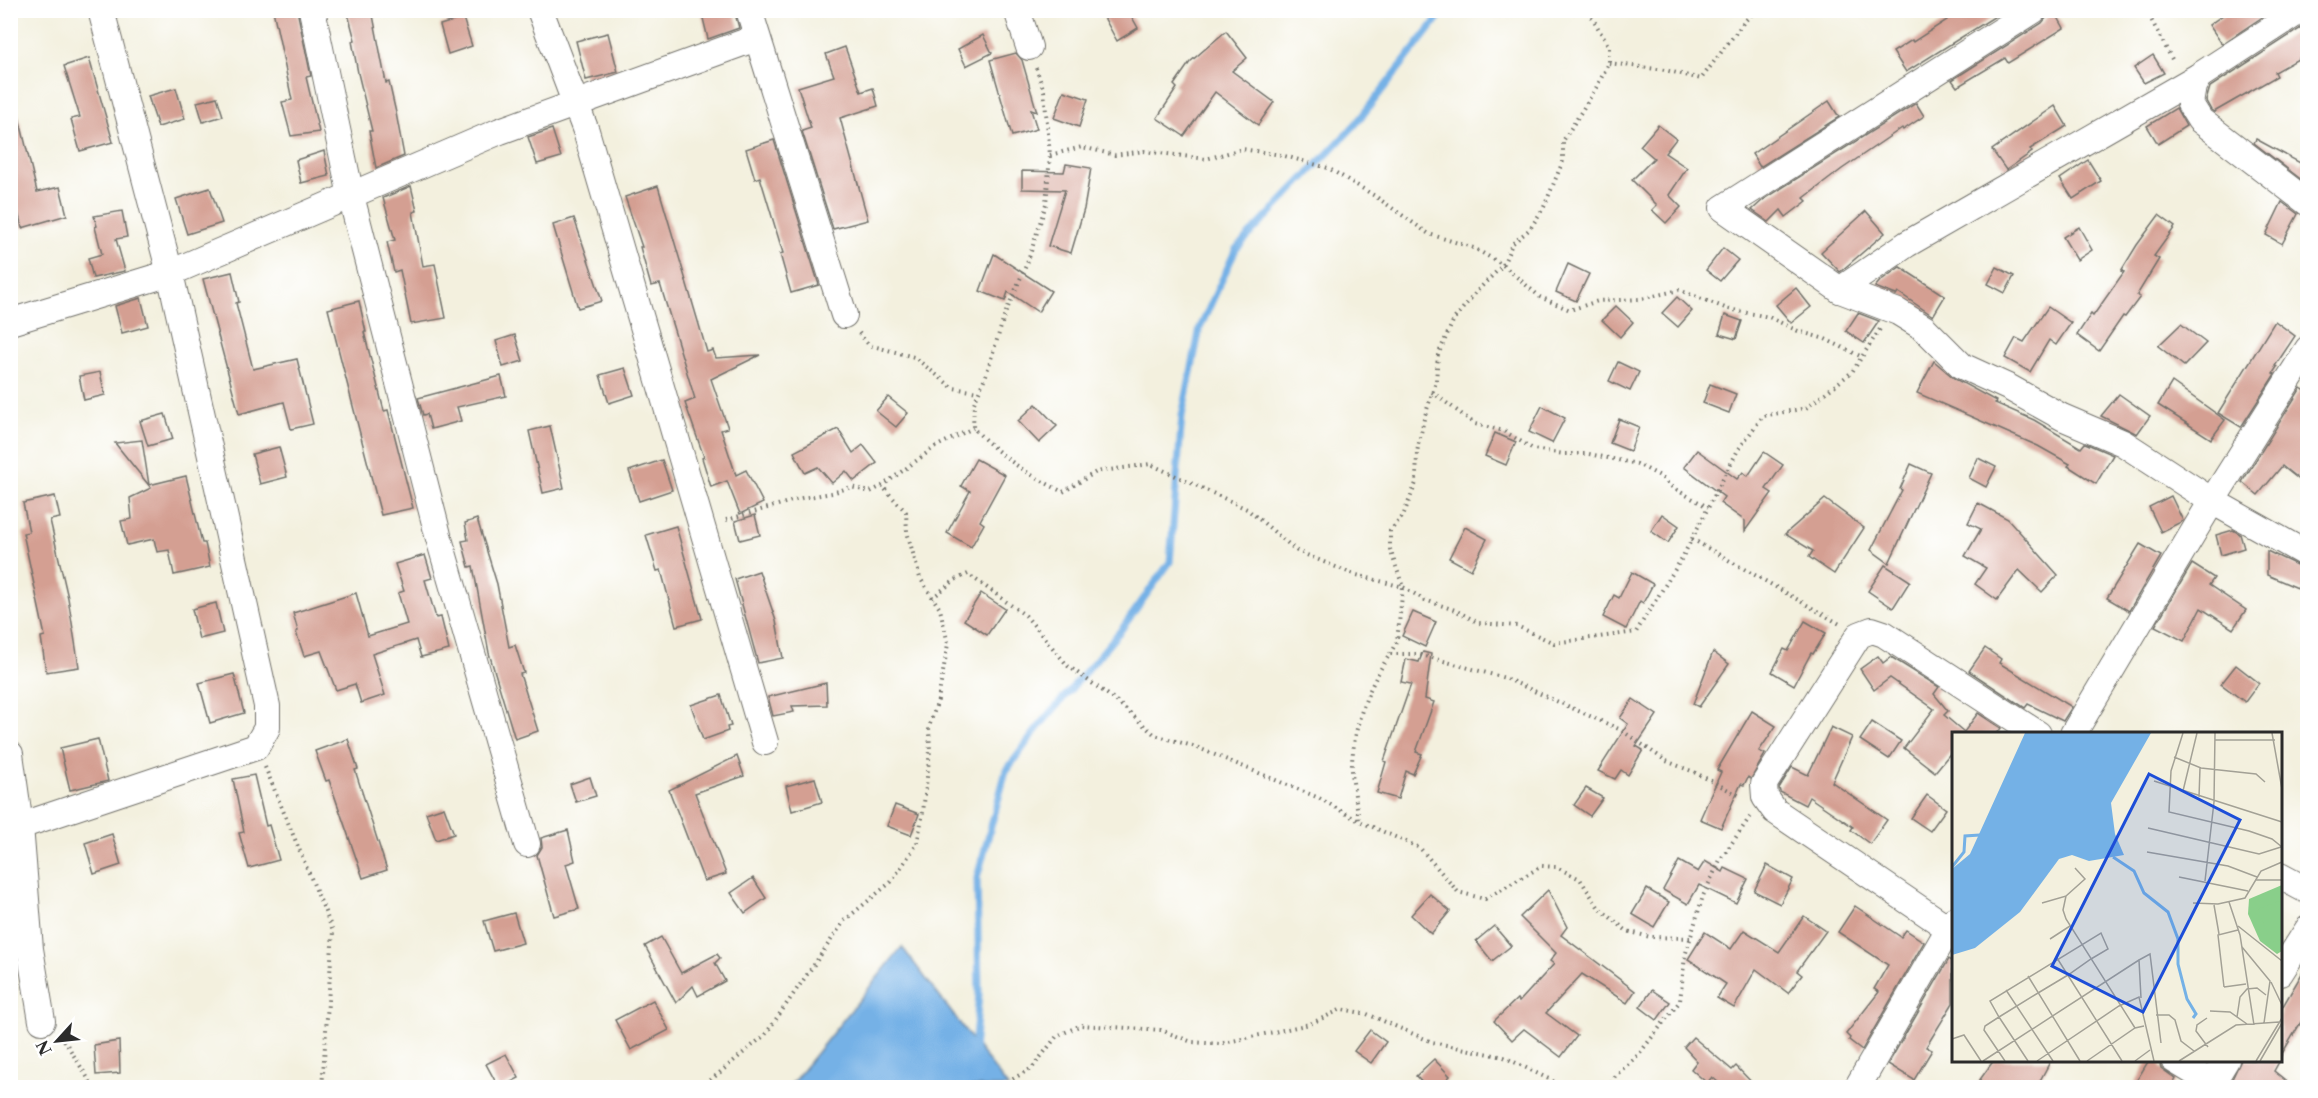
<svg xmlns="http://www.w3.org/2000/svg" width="2318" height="1098" viewBox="0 0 2318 1098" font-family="'Libre Caslon Text',serif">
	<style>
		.water { fill: #74b1e6; stroke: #506e88; stroke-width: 1.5 }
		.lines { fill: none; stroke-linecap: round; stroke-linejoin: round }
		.stream { stroke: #74b1e6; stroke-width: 7 }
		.building { fill: #d49f92 }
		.street-casing { stroke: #71706a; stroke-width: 28 }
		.path { stroke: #71706a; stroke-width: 4; stroke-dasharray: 1.5 4.5; stroke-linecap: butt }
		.street { stroke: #fff; stroke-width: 26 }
		.inset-river { fill: none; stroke: #74b1e6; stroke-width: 3 }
		.inset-road { fill: none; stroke: #a3a196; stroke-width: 1.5 }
		.view { fill: #1d4ed8; fill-opacity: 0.15; stroke: #1d4ed8; stroke-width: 3 }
		.inset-edge { fill: none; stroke: #2b2b2b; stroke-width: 3 }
	</style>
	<rect width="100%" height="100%" fill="#fff"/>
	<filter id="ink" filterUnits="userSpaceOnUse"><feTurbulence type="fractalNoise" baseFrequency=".0167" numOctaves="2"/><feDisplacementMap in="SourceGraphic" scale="12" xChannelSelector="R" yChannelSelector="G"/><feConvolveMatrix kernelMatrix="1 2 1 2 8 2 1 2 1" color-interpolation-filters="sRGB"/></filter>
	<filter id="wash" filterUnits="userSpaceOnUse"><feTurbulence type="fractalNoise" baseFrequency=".008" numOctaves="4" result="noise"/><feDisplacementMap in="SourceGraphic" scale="24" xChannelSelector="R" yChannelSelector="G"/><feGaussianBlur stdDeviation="1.35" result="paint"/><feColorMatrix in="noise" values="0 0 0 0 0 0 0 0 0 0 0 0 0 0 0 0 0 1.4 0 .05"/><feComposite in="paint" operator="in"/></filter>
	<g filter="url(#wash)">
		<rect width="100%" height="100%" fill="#f3f0de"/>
		<!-- water -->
		<polygon class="water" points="902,947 1008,1087 789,1087"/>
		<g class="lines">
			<!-- stream -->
			<polyline class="stream" points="974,1050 979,994 977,878 1006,771 1037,729 1121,630 1170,562 1182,416 1200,328 1236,249 1355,125 1442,13 1447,10"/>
		</g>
		<g id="blocks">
			<!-- building -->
			<g class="building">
				<polygon points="273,10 297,10 311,76 306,77 319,132 291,136 282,102 292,100"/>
				<polygon points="347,10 372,10 386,83 389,82 396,113 404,156 376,168 369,131 372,131 358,73 352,41 355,40"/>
				<polygon points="701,10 734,10 739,28 708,39"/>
				<polygon points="1100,10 1128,10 1138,28 1117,41"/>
				<polygon points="1957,10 2005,10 1906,72 1893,52 1912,40 1913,42 1947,20 1946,17"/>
				<polygon points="2049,10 2054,10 2064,28 2008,63 2005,58 1957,87 1952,80 2042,23 2047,17"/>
				<polygon points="2230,10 2273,10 2222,44 2209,25"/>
				<polygon points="463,18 472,46 448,54 440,25"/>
				<polygon points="2301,28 2307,39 2307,54 2275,72 2277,76 2214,112 2211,110 2206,101 2210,87"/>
				<polygon points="1226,31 1247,58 1232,71 1274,102 1258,125 1215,92 1184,136 1157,118 1177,88 1174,85 1190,62"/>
				<polygon points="608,33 618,72 586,80 576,41"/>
				<polygon points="983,35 992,53 966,66 958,49"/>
				<polygon points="845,47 861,92 873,88 878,106 840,118 868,220 833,229 802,131 811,128 798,87 834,76 826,54"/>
				<polygon points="1016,53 1022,60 1037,112 1031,110 1037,129 1012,136 990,60"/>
				<polygon points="2153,55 2164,73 2144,83 2134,68"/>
				<polygon points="89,58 113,142 80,151 71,119 80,117 64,66"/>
				<polygon points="176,88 185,119 158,127 148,96"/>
				<polygon points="1064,91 1088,99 1079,127 1054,118"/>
				<polygon points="217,97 223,116 203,122 197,102"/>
				<polygon points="1829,101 1839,117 1760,167 1752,154"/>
				<polygon points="1916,103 1924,116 1903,130 1902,128 1842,169 1804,198 1807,201 1786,217 1781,210 1769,222 1752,210 1763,200"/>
				<polygon points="2055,106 2067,126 2030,149 2032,152 2006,170 1992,150"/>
				<polygon points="2176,108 2186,126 2158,144 2147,126"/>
				<polygon points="18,113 37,192 60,187 67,215 22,228 10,179 10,114"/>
				<polygon points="1658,125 1676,139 1665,153 1687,168 1669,195 1681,207 1666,223 1652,210 1657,205 1632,180 1654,158 1640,146"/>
				<polygon points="552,129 561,157 537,164 528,137"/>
				<polygon points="2256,139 2302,164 2307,153 2307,184 2254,143"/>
				<polygon points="774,140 819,285 791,293 780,254 783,253 760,177 755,179 746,149"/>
				<polygon points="324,151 329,176 301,183 296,160"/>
				<polygon points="2088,160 2101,181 2073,199 2060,179"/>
				<polygon points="1066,164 1091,168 1084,209 1071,253 1048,246 1065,190 1022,189 1022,171 1064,172"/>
				<polygon points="411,186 417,211 413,212 423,266 435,264 446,318 411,324 400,270 394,272 387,242 395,240 383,198"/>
				<polygon points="658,186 707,352 713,350 716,358 760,355 711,379 728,428 721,430 736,475 746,470 763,503 740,514 727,481 711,487 702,458 704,457 685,403 695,399 660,284 651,286 640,247 642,247 625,197"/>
				<polygon points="210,188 222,223 187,234 176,199"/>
				<polygon points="2282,202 2298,214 2282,244 2266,235"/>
				<polygon points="122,211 127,237 116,239 125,271 93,278 88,258 102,254 95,227 97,226 94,216"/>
				<polygon points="1866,211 1885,233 1840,272 1821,252"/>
				<polygon points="2159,215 2175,227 2154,256 2159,259 2137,295 2140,297 2125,317 2123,316 2099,351 2077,335 2091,314 2093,316 2124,272 2121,271 2137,245"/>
				<polygon points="574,218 602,301 578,308 553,225"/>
				<polygon points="2079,227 2092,250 2077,260 2063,237"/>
				<polygon points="1723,248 1738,260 1720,281 1706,270"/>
				<polygon points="994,254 1051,291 1038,312 1008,292 1005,301 980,291"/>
				<polygon points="1568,264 1589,274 1576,301 1556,292"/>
				<polygon points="1900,267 1945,296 1933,316 1898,292 1896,295 1875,287 1880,281"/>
				<polygon points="1997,267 2014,276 2005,293 1988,284"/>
				<polygon points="232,272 239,302 236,303 253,369 297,359 313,424 291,429 284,402 239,414 203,279"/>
				<polygon points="1796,288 1811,307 1791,323 1776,305"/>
				<polygon points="1677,297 1692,311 1678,327 1662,313"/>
				<polygon points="141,298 148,326 122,333 115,306"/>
				<polygon points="359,301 366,332 364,332 384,411 388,410 413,508 381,515 328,309"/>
				<polygon points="1616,306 1633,322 1620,337 1602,320"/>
				<polygon points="2048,307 2071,323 2056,345 2049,340 2030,372 2005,358 2016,338 2024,342"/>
				<polygon points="1858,313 1879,321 1864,343 1846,331"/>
				<polygon points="1725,315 1742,321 1736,339 1719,334"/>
				<polygon points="2275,321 2295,336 2275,366 2277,367 2273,373 2275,374 2241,427 2218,413"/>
				<polygon points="2181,324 2206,343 2184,366 2158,346"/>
				<polygon points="515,335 523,361 503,367 496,341"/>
				<polygon points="1934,361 1955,379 1996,401 1995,403 2034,420 2081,448 2085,443 2113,455 2096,484 2068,466 2070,464 2038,446 1917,393"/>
				<polygon points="1618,362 1639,372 1630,391 1609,381"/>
				<polygon points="625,368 634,395 609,403 600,375"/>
				<polygon points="100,372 105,395 84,400 79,376"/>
				<polygon points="501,376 506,396 457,407 461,421 431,429 427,414 423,415 418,398"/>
				<polygon points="2172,382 2225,420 2211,439 2158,405"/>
				<polygon points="1710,384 1736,394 1729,413 1703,403"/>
				<polygon points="2301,388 2307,392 2307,486 2282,466 2258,495 2242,482"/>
				<polygon points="2119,394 2150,416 2137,434 2101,416"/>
				<polygon points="888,397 908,413 896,427 876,411"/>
				<polygon points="1036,404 1057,426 1039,443 1018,421"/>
				<polygon points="1542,406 1565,418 1552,443 1529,432"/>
				<polygon points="165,414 173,439 148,446 140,421"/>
				<polygon points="1619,419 1639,427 1630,451 1610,443"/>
				<polygon points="550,426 564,488 543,493 529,431"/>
				<polygon points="838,429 853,453 863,445 877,463 854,481 846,471 832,483 818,467 805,473 794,452"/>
				<polygon points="1495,433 1516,442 1506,465 1485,456"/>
				<polygon points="142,440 149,485 186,476 202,543 205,543 210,567 174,575 169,550 157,552 154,539 127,545 121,521 132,519 130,498 151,488 115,443"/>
				<polygon points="279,447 287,477 260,484 252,454"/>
				<polygon points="1697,450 1737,479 1743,472 1748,476 1764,452 1783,465 1766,489 1772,493 1745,531 1745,521 1720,503 1724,497 1684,467"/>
				<polygon points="1978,458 1996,467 1986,487 1969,478"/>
				<polygon points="976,459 1005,475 980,521 984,524 971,547 947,533 970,491 961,486"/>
				<polygon points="662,460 672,490 639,501 629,471"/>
				<polygon points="1911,464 1931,473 1889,563 1871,550 1902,490 1900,489"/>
				<polygon points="55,496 60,518 50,520 68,598 79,667 46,672 41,637 45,636 23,533 29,532 23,503"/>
				<polygon points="2171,496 2183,521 2161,532 2149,507"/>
				<polygon points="1825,499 1864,528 1834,574 1809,557 1813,551 1785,534"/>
				<polygon points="1978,503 2008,519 2058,575 2042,592 2019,570 1997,600 1975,584 1986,568 1965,556 1981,529 1968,523"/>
				<polygon points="1662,514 1679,526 1668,543 1651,531"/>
				<polygon points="755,515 760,535 740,540 735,521"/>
				<polygon points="477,519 497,584 509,647 515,645 524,673 520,674 538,731 515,739 489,653 473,566 469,567 462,541 468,540 465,523"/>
				<polygon points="676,526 702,619 676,626 661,570 657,571 646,535"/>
				<polygon points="1465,527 1487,539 1471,570 1449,558"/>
				<polygon points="2233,530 2240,534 2244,548 2221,555 2216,535"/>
				<polygon points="2140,544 2161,556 2129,611 2107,598"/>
				<polygon points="2267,551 2307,570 2307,592 2267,575"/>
				<polygon points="425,555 432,578 425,580 436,618 441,617 449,650 421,657 416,640 372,654 385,695 361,703 355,684 336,690 321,651 304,656 296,632 298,631 293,613 356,593 368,636 407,624 398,593 404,591 395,564"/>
				<polygon points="2192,564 2214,578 2209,585 2246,610 2233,629 2201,608 2184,641 2155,626"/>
				<polygon points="1885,565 1910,581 1893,608 1868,591"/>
				<polygon points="759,571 776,621 783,658 758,663 735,579"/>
				<polygon points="1632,572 1653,584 1643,603 1640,601 1626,629 1603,617 1614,595 1619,598"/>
				<polygon points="981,593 1005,609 987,635 964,620"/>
				<polygon points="216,603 223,633 199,639 192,609"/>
				<polygon points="1413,612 1436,622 1425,647 1402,636"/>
				<polygon points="1805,621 1826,633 1813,654 1811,653 1794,685 1772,672 1784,649 1788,651"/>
				<polygon points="1985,648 2001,659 1999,663 2072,707 2063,721 2028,704 2025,708 1969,671"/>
				<polygon points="1423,652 1431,654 1425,699 1434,702 1416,752 1422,754 1413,774 1406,771 1398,799 1377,793 1386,762 1384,761 1411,684 1401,682 1406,659 1419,662"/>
				<polygon points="1713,652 1729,664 1699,707 1693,704"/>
				<polygon points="1878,656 1883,663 1891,657 1939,687 1934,694 1948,711 1944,715 1964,732 1978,713 2001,728 1997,734 1953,734 1953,750 1935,772 1904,748 1934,709 1890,678 1874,690 1860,669"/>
				<polygon points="2236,665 2259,683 2245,702 2221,684"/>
				<polygon points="234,674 244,713 210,723 199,683"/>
				<polygon points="826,683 827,705 792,706 794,712 773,716 768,697"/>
				<polygon points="721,695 731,726 727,727 728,731 703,740 691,705"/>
				<polygon points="1633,699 1657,715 1636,746 1643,750 1628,775 1621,770 1615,779 1598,771 1628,724 1620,718"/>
				<polygon points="1752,711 1776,726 1759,751 1765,754 1751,779 1748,777 1744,785 1741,784 1721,828 1700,819 1721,772 1717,770"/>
				<polygon points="1872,722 1901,741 1889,759 1860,740"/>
				<polygon points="1831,727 1852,737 1832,782 1887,820 1870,844 1851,830 1853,827 1809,797 1805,805 1780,792 1779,788 1792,767 1808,775"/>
				<polygon points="98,739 108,781 70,790 60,748"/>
				<polygon points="348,739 358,769 355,770 387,870 363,878 329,780 326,781 315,751"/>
				<polygon points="737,756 744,776 695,793 726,874 704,881 669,790"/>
				<polygon points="254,775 266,826 269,825 279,860 249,868 239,833 244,832 233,779"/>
				<polygon points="590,777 596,796 576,802 570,784"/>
				<polygon points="815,778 822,802 792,811 786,786"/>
				<polygon points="1586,788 1603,798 1590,816 1574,805"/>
				<polygon points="1927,795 1946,809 1930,831 1911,818"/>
				<polygon points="895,805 919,814 911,835 887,826"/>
				<polygon points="444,807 454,834 436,840 426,813"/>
				<polygon points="568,830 575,861 566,864 579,909 554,916 537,855 542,847 541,838"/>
				<polygon points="112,834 121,865 94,874 85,843"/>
				<polygon points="1679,861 1698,872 1705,861 1723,872 1725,868 1748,879 1736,903 1699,885 1688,904 1663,890"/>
				<polygon points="1767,865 1793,879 1780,904 1754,891"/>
				<polygon points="753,878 766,898 745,913 731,893"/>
				<polygon points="1647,889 1669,902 1654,927 1632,914"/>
				<polygon points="1548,890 1567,927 1561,935 1635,991 1627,1003 1582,974 1546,1013 1577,1036 1561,1057 1524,1029 1512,1040 1494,1021 1517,999 1519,1002 1554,964 1550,961 1556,953 1520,917"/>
				<polygon points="1430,894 1450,911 1431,934 1411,915"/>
				<polygon points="1855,906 1901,937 1906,930 1924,942 1862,1050 1849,1040 1850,1038 1846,1034 1879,992 1874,989 1888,965 1838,932"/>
				<polygon points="514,913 523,943 493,951 484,921"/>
				<polygon points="1804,916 1826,931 1797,971 1802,975 1788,993 1756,969 1734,1008 1717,998 1726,984 1688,959 1705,932 1731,949 1744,930 1779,952"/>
				<polygon points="1494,926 1511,946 1492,961 1476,941"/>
				<polygon points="661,937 681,973 717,954 720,958 715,963 725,981 698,996 693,986 676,1003 645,946"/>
				<polygon points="1949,959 1953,962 1953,1003 1926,1047 1932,1050 1914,1080 1888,1064"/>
				<polygon points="2307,965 2307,1012 2280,1057 2280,1011"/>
				<polygon points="1652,990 1670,1002 1657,1020 1640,1007"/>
				<polygon points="653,1000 669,1030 631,1050 615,1020"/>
				<polygon points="1370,1030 1386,1042 1371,1063 1354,1051"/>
				<polygon points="1693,1037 1732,1070 1736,1066 1757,1088 1714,1088 1719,1083 1712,1077 1707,1083 1691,1069 1697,1061 1684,1047"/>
				<polygon points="119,1041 120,1073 96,1075 94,1045"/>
				<polygon points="506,1054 519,1078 499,1088 486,1064"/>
				<polygon points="1434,1059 1450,1076 1438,1088 1427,1088 1416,1076"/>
				<polygon points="1994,1060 2051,1060 2036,1088 1974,1088"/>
				<polygon points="2149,1060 2159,1060 2161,1068 2176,1079 2171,1088 2132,1088"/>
				<polygon points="2241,1060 2280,1060 2274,1071 2295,1088 2244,1088 2232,1079"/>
			</g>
		</g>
	</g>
	<g filter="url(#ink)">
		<use href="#blocks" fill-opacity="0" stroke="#71706a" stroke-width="1.5"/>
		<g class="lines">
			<defs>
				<g id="street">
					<polyline points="312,10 351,196 438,535 527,844"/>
					<polyline points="540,10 586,131 765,742"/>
					<polyline points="749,10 844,315"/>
					<polyline points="1017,10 1029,47"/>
					<polyline points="2034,10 1723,208 1840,290 1907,244 2199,76"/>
					<polyline points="2301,10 2199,76 2193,86 2190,104 2200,120 2308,203"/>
					<polyline points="1840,290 1898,312 1924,328 1962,366 2010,388 2062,417 2123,443 2212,501 2308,555"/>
					<polyline points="10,322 170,273 500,131 756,38"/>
					<polyline points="2073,734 2212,501 2308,349"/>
					<polyline points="10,754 20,826 30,949 42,1021"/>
					<polyline points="10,831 20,826 256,747 267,728 267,706 170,273 101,10"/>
					<polyline points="2280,876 2308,891"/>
					<polyline points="1954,932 1775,811 1765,797 1764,784 1859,635 1872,630 1884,634 2038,734"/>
					<polyline points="2280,973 2308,929"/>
					<polyline points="2174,1060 2220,1088"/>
					<polyline points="2212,1083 2226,1060"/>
					<polyline points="1857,1088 1954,920"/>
				</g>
			</defs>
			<!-- street casing -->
			<use href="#street" class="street-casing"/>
			<!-- path -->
			<g class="path">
				<polyline points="2146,10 2174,63"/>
				<polyline points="1609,63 1665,70 1701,79 1744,22 1756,10"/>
				<path d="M1036,68L1044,91L1050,155L1046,204L1028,261L1005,314L986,375L974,403L973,428C1003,458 1025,473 1063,492L1096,472L1150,464L1247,509L1297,551L1353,574L1403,587L1425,600L1455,610L1479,623L1517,626L1554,643L1636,632L1682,558L1738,450L1763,416L1806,408L1852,372L1880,329"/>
				<polyline points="1050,155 1082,147 1115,155 1144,151 1206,159 1242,149 1281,155 1328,168 1375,196 1429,234 1474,248 1503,265 1540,297 1570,310 1598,301 1641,299 1679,290 1728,309 1769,317 1798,331 1825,339 1862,357"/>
				<polyline points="859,333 869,345 914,357 953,388 978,392"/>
				<polyline points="1432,392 1475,424 1504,431 1533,449 1564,454 1589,454 1637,464 1660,476 1673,488 1708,507"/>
				<polyline points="726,520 802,498 832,493 851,487 870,492 882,486 935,447 973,428"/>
				<polyline points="1692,539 1840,624"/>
				<polyline points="932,598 955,580 968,574 1026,616 1068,666 1114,699 1155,735 1196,747 1319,798 1359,821"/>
				<polyline points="1390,654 1397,641 1403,587 1390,549 1390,531 1403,516 1416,483 1417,452 1424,419 1436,381 1438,355 1454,319 1478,290 1503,265 1512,244 1530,229 1544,207 1563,161 1563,141 1596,88 1609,63 1609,47 1588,10"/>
				<polyline points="265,767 333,931 322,1088"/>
				<path d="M1690,938L1650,937L1627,931L1599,908L1580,879L1556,867L1542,866L1485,899L1458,892L1420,848L1359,821C1357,802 1351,781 1352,762C1355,721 1368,687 1390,654H1418L1505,678L1621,730L1666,761L1694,772L1742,797"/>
				<polyline points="61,1035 94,1088"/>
				<polyline points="701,1088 765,1035 845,920 891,882 917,844 923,812 930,751 929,727 938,700 948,644 940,609 920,578 907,532 906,512 882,486"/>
				<polyline points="997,1088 1032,1068 1057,1036 1081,1025 1161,1030 1192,1042 1219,1044 1310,1024 1342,1009 1367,1014 1432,1042 1504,1057 1567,1088"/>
				<polyline points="1609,1088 1615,1076 1639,1054 1680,1001 1685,956 1703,896 1720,860 1750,817"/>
			</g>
			<!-- street -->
			<use href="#street" class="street"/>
		</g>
	</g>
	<!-- overview -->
	<g transform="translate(1952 732)">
		<rect width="330" height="330" fill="#f3f0de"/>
		<path d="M330,153V219L325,222L308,209L296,182L297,167Z" fill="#89cf8a"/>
		<path d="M330,168V207L319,211L306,177Z" fill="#89cf8a"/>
		<path d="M73,1H199L159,71L163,102L172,123L137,129L120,123L107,127L68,180L23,216L0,223V137L18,122Z" fill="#74b1e6"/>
		<path class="inset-river" d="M161,125L182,139L192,161L216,180L226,207V232L235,267L244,282L241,286M0,135L12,120L13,104L28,103"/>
		<path class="inset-road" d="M231,1L219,39L217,80L297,99L320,107L330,115M320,1L330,57M263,8H323M222,25L249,36L304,42L313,50M202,49L330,90M231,59L245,1M247,65L248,36M196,96L307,122L329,115M195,120L276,134L305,145M227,145L296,159M303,148H330M253,149L262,70L263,1M114,164L133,147L123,136M277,170L288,203L302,293M90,171L114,164L111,178L114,187L183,296M241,171L266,172L293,166L309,139L330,130M262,173L267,202M286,194L330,229M98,207L118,194M290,215L318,249L312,291M105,226L170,329M76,244L128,329M319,250L330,273M272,255L266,203L286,198M272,255L294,252M54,258L101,329M189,266L187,228L198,222L209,311M258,279L278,280L295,292M204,283H217L223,288L229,309L242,319M285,285L288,265L295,257L305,256L314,263M255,286L245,293L244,299L256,315M0,307L12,303L29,329M31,329L187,228M53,329L32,298L33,294L47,285L86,261L116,243L139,227L156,217L149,201L38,269L47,285L76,329M85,329L167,274L187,265L202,329M135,329L183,296L192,294M183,329L198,318M227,329L284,293L327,290M304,329L330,286M308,329L330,291"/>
		<path class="view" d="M197,42L288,88L191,280L100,234Z"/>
		<rect width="330" height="330" class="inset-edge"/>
	</g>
	<!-- margin -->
	<rect width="2318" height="1098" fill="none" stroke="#fff" stroke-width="36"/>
	<!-- north arrow -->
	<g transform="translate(57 1041) rotate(243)" stroke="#ffffff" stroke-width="4.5" paint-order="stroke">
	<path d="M0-4.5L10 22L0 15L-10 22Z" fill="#2b2b2b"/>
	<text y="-9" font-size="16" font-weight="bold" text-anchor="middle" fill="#2b2b2b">N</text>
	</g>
</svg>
